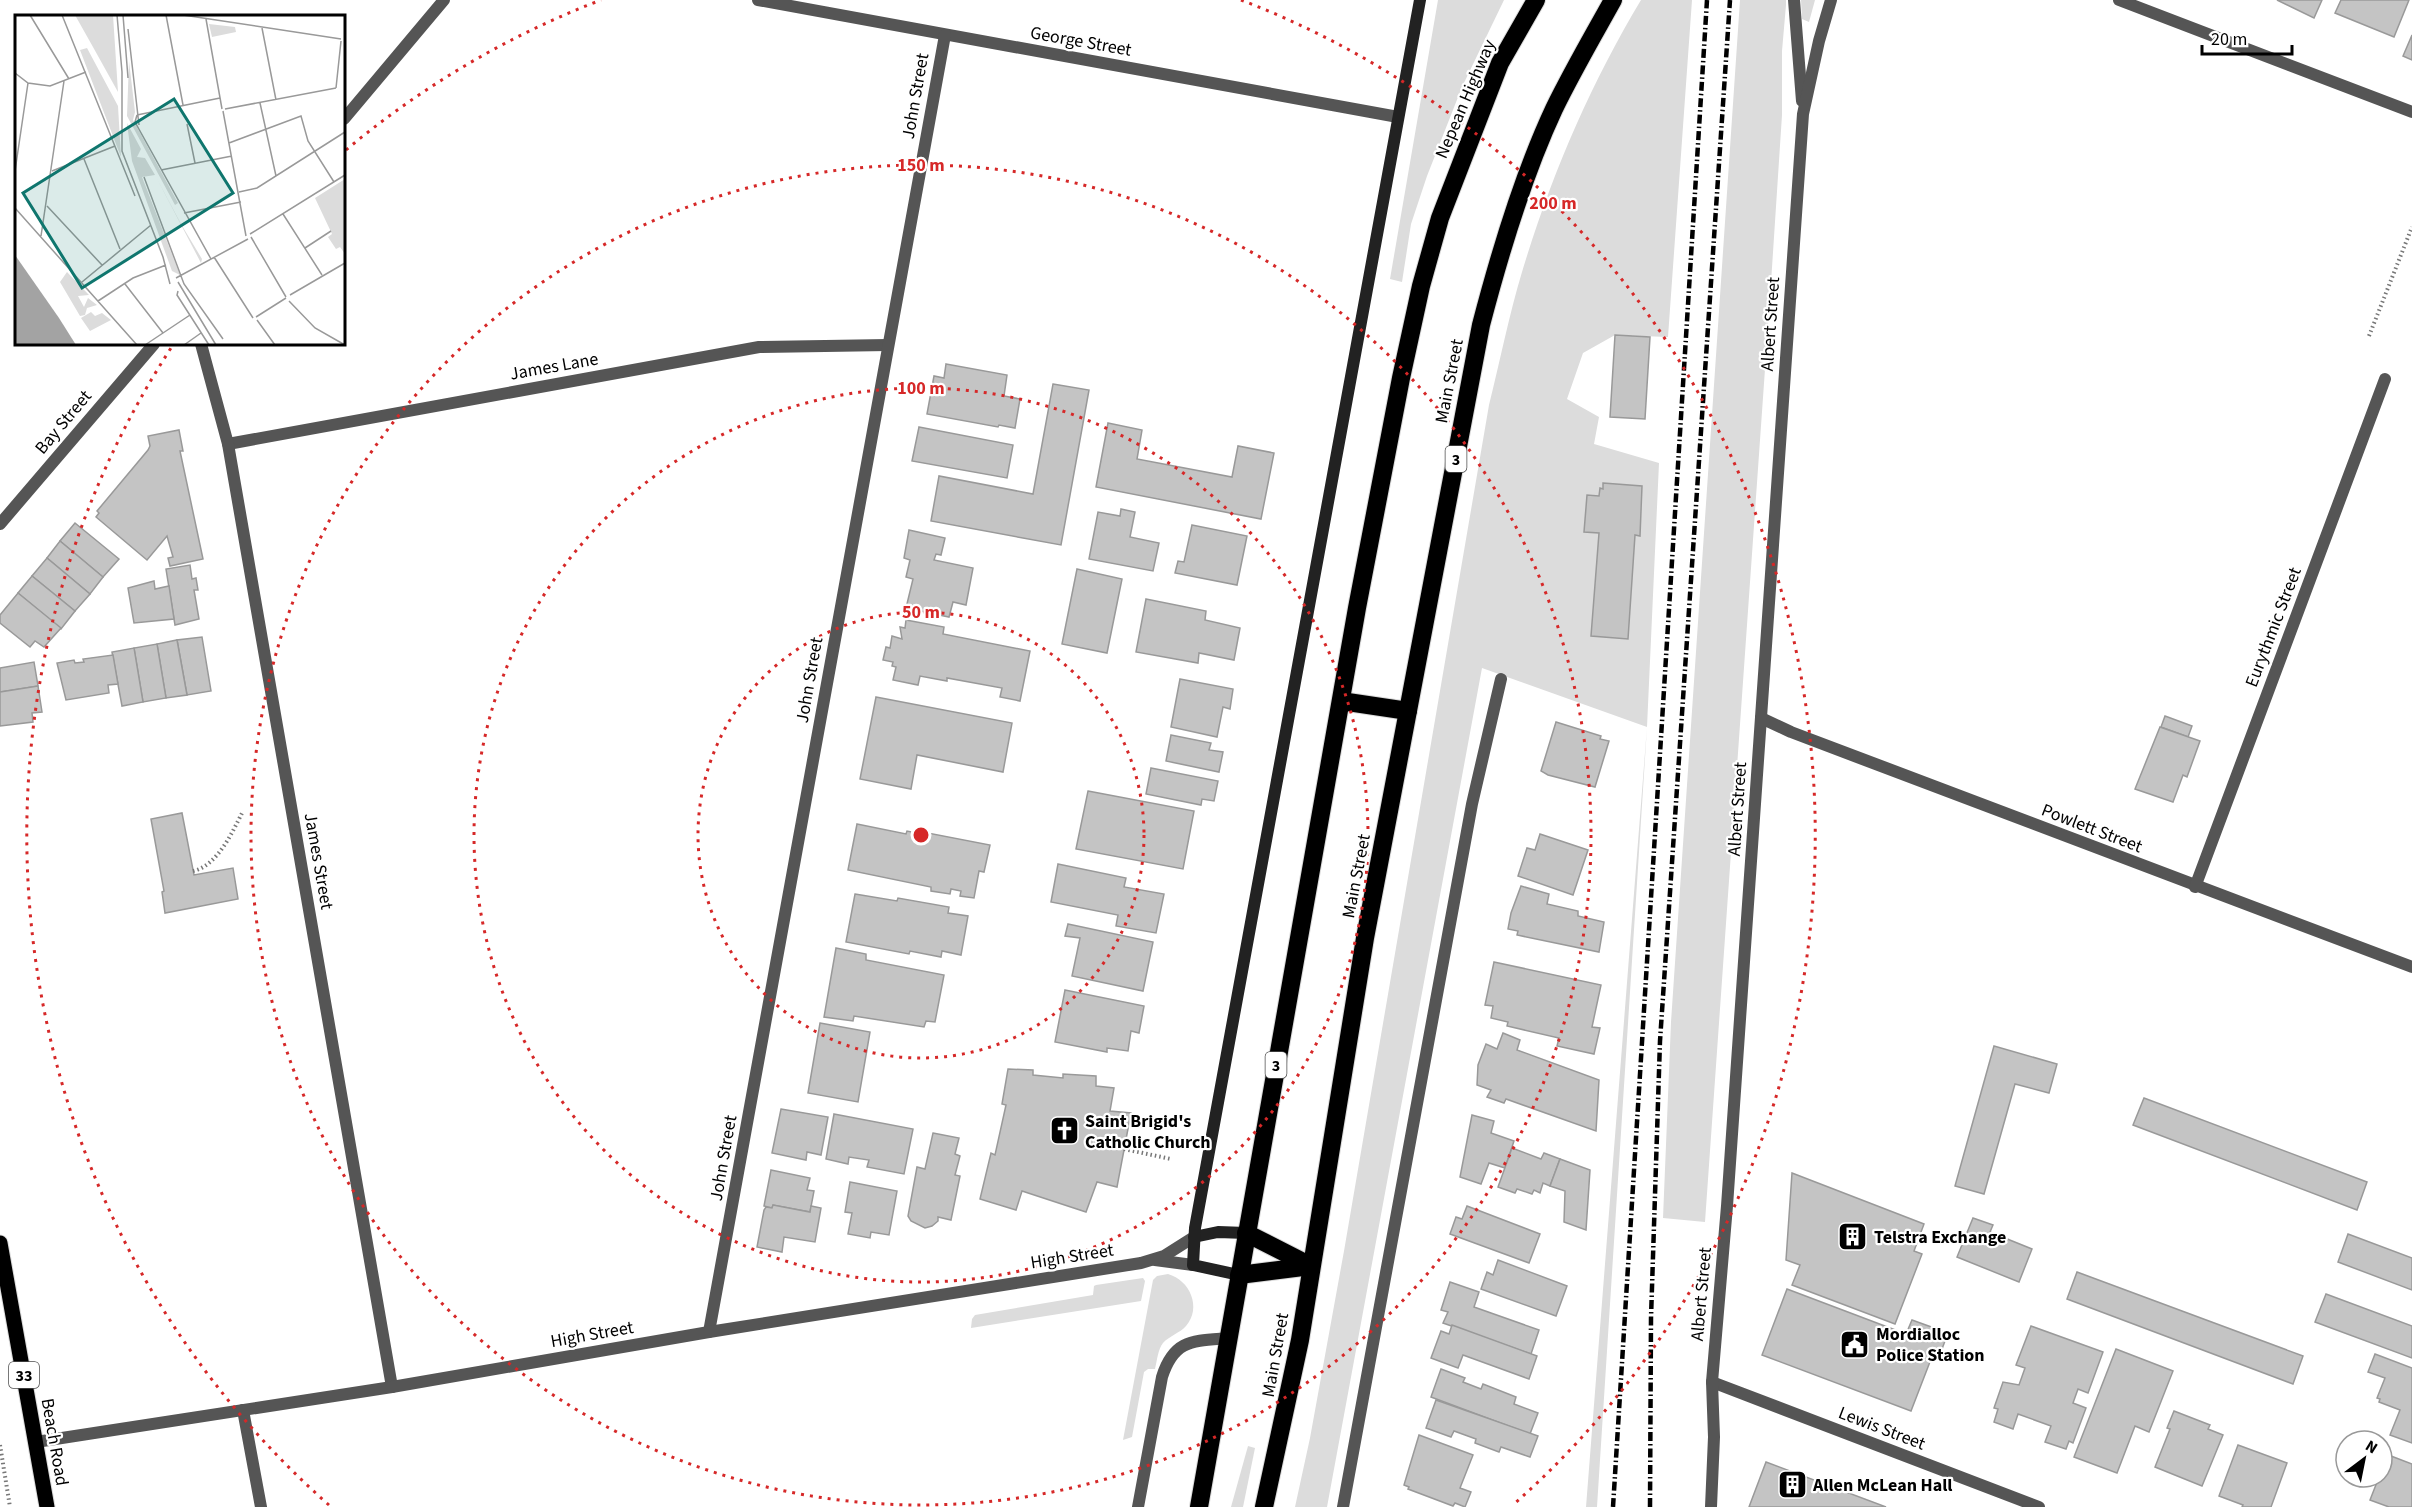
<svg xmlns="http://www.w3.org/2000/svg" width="2412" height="1507" viewBox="0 0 2412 1507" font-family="'Source Sans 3',sans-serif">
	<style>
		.green { fill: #dcdcdc }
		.building { fill: #c4c4c4; stroke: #999; stroke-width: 1.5 }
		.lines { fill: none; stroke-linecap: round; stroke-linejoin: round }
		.primary-casing { stroke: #dbdbdb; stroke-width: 17 }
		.highway-casing { stroke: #dbdbdb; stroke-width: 20 }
		.path { stroke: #777; stroke-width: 4; stroke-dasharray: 1.5 3; stroke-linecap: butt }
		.lane { stroke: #555; stroke-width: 12 }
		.street { stroke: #555; stroke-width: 12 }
		.secondary { stroke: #222; stroke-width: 12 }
		.primary { stroke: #000; stroke-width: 15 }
		.highway { stroke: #000; stroke-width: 18 }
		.rail { stroke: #000; stroke-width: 4.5; stroke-dasharray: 9 3 1.5 3; stroke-linecap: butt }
		.ring { fill: none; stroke: #d62828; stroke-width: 3; stroke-dasharray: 3 6 }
		.labels { text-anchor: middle; stroke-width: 4.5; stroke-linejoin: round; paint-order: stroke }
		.shield { fill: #fff; stroke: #4c4c4c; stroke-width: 1.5 }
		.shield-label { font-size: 16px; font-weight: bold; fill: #000 }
		.street-label { font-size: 18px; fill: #000; stroke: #fff }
		.poi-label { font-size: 18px; font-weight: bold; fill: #000; stroke: #fff; text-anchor: start }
		.inset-road { fill: none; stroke: #999; stroke-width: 1.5 }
		.view { fill: #0f766e; fill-opacity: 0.15; stroke: #0f766e; stroke-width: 3 }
		.inset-edge { fill: none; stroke: #000; stroke-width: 3 }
		.centre { fill: #d62828; stroke: #fff; stroke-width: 3 }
		.ring-label { font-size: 18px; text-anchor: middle; font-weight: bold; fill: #d62828; stroke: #fff; stroke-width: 4.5; stroke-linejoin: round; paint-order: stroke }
	</style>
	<rect width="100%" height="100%" fill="#fff"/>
	<!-- green -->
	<g class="green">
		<polygon points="1438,0 1504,0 1462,87 1427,176 1411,224 1402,282 1390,279"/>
		<path d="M1641,0H1692L1668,337L1615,335L1583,353L1567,399L1599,417L1594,444L1659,463L1647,727L1597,1507H1586L1647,727L1482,668L1327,1507H1295L1310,1438L1344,1251L1489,405C1500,361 1509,315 1522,272C1551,176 1590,85 1641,0Z"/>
		<polygon points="1740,0 1786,0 1786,5 1782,51 1782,115 1770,298 1705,1222 1663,1218 1671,1022"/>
		<polygon points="1801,0 1815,0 1809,22 1802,19"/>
		<path d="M1168,1274C1190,1280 1202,1308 1186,1326C1180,1333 1169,1336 1163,1343C1158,1349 1157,1361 1155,1369H1148L1144,1372L1132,1437L1123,1440L1153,1280L1157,1276Z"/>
		<polygon points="1143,1278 1145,1281 1141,1301 971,1328 972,1319 975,1315 1093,1295 1094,1286 1096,1285"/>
		<polygon points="1248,1446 1255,1448 1243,1507 1231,1507"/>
	</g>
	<!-- building -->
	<g class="building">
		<polygon points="2277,0 2322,0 2314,18"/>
		<polygon points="2341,0 2409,0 2394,37 2335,13"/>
		<polygon points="2412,35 2412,60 2403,56"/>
		<polygon points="1615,335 1650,337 1645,419 1610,417"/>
		<polygon points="946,364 1007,375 1004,396 1020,399 1015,428 999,425 998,427 927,414 934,376 944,378"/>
		<polygon points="1053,384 1089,390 1061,545 931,521 939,476 1033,494"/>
		<polygon points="1108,423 1142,430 1137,459 1232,477 1238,446 1274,453 1261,519 1096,487"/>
		<polygon points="919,427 1013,445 1007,478 912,461"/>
		<polygon points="179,430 183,451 180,451 203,559 170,566 168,558 173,557 167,536 147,560 96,517 99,513 97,511 148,450 150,446 148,436"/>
		<polygon points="1603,483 1642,486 1640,536 1635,535 1628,639 1591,636 1599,533 1584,532 1587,495 1599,496 1600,488 1603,489"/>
		<polygon points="1121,509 1135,512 1130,537 1159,543 1153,571 1089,559 1098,512 1120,516"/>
		<polygon points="75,523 119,559 103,577 60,541"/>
		<polygon points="1192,525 1247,536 1237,585 1175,573 1178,561 1184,562"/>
		<polygon points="909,530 945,538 941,555 936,554 934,560 973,568 966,605 953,602 949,617 906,608 913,579 906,577 910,560 904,558"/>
		<polygon points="60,541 103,577 90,594 47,558"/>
		<polygon points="47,558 90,594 75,611 32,576"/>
		<polygon points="190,565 192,579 196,578 198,590 194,590 199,619 175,625 166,569"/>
		<polygon points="1077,569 1122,579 1107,653 1062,644"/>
		<polygon points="32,576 75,611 61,629 18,593"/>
		<polygon points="154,581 155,589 169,586 174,619 134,623 128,588"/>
		<polygon points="18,593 61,628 44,647 35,641 30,647 0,623 0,615"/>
		<polygon points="1146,599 1206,611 1205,620 1240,628 1234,660 1199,653 1198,663 1136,652"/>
		<polygon points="906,620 944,627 943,634 1030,651 1020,701 1000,697 1002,688 947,678 947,681 920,676 918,685 893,680 896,667 892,666 893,662 883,660 886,647 890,648 892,636 902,639 900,627 905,628"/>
		<polygon points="202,637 211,691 187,695 177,640"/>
		<polygon points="177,640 187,695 166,698 157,644"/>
		<polygon points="157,644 166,698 143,702 134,648"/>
		<polygon points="134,648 143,702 122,706 112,652"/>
		<polygon points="113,655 118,684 108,685 109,693 66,700 57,663 74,660 75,663 84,662 83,659"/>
		<polygon points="34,662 38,686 0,692 0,668"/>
		<polygon points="1180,679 1233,689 1230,709 1223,707 1217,737 1171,727"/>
		<polygon points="38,686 42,712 32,713 33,722 0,726 0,692"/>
		<polygon points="876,697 1012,723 1003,772 917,755 911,789 860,779"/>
		<polygon points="2165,716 2192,726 2188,737 2161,727"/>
		<polygon points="1556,722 1601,736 1600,739 1609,741 1595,787 1548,775 1541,771"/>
		<polygon points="2160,727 2200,741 2187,777 2183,775 2173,802 2135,789"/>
		<polygon points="1171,735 1211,743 1209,750 1223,752 1219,772 1166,761"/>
		<polygon points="1151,768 1218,781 1214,801 1202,799 1201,805 1146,794"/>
		<polygon points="1088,791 1194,811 1183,869 1076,849"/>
		<polygon points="182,813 194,875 233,868 238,899 165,913 162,892 164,891 151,819"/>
		<polygon points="857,824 906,834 907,831 927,835 928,833 990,845 984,872 979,871 974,898 960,896 961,891 951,889 950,894 931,891 931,887 848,870"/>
		<polygon points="1540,834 1588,850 1573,895 1518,876 1527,848 1535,850"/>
		<polygon points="1058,864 1126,878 1124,887 1164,894 1156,933 1116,926 1118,915 1051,902"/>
		<polygon points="1521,886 1549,894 1547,904 1578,911 1578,916 1604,922 1599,952 1517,935 1518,931 1508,929 1511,913"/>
		<polygon points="855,894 897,901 898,898 949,907 948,913 968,916 961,955 942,951 941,957 910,951 909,954 846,942"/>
		<polygon points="1068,924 1153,942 1143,991 1072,976 1080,938 1065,936"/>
		<polygon points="836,948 866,954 866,960 944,975 935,1022 926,1021 924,1027 854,1016 853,1021 824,1017"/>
		<polygon points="1494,962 1601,985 1592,1027 1600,1028 1594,1054 1557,1046 1559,1038 1507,1026 1508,1022 1491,1018 1493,1006 1485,1005"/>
		<polygon points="1065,990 1144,1006 1139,1033 1131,1031 1128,1051 1107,1048 1107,1052 1055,1042"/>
		<polygon points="820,1023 870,1032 858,1102 808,1093"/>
		<polygon points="1503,1033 1520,1040 1517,1050 1599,1080 1596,1131 1506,1099 1504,1103 1487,1097 1491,1090 1477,1085 1478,1065 1486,1044 1497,1049"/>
		<polygon points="1994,1046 2057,1064 2049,1093 2015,1084 1984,1194 1955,1186"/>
		<polygon points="1008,1069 1033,1070 1033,1075 1063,1078 1063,1074 1096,1076 1096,1086 1114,1088 1110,1111 1131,1113 1117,1187 1097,1182 1086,1212 1022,1191 1016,1210 980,1199 991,1153 995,1155 1006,1105 1002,1104"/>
		<polygon points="2144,1098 2367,1182 2357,1210 2133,1125"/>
		<polygon points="781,1109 828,1117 821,1155 807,1152 806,1160 772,1153"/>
		<polygon points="834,1114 913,1129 904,1174 867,1167 869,1160 849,1157 848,1164 826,1159"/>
		<polygon points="1472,1115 1494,1121 1491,1133 1514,1141 1505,1168 1489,1163 1481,1184 1460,1177"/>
		<polygon points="933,1133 959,1138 955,1154 960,1156 955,1175 960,1176 951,1220 938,1217 938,1221 932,1226 925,1228 911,1221 908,1216 917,1167 925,1169"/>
		<polygon points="1512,1148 1541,1159 1544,1153 1560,1159 1550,1186 1543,1183 1540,1193 1534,1190 1532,1194 1517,1189 1515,1193 1498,1187"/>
		<polygon points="1560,1159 1590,1170 1586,1230 1564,1222 1565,1191 1550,1186"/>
		<polygon points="771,1170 810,1178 807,1190 814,1191 810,1212 773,1205 772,1208 764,1206"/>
		<polygon points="1792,1173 1924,1224 1914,1251 1922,1254 1895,1324 1792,1285 1800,1265 1786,1260"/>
		<polygon points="850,1182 897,1191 889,1235 871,1232 870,1238 848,1234 852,1213 845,1212"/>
		<polygon points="773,1205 810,1212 811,1206 821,1208 815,1242 784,1237 782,1252 757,1247 764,1210 766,1207 772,1208"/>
		<polygon points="1467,1206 1540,1234 1529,1263 1450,1234 1456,1217 1462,1219"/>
		<polygon points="1973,1218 1993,1225 1990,1232 2032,1249 2019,1282 1957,1257"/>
		<polygon points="2348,1234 2412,1258 2412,1290 2338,1262"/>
		<polygon points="1498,1260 1567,1286 1556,1316 1481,1289 1487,1272 1493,1275"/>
		<polygon points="2077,1272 2303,1356 2293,1384 2067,1299"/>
		<polygon points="1450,1282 1479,1292 1474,1307 1539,1330 1531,1354 1443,1323 1448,1312 1441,1310"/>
		<polygon points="1787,1289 1906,1334 1912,1320 1948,1333 1939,1357 1933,1354 1911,1411 1762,1355"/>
		<polygon points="2326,1294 2412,1326 2412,1358 2315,1322"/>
		<polygon points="1452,1325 1537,1356 1529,1379 1463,1355 1458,1368 1431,1358 1441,1331 1449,1334"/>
		<polygon points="2031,1326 2103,1352 2088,1393 2078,1389 2073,1403 2086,1408 2073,1443 2069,1441 2066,1449 2045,1442 2051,1426 2018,1414 2013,1429 1994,1422 1998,1409 1994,1408 2003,1382 2019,1385 2025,1368 2016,1365"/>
		<polygon points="2116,1349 2173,1371 2149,1432 2135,1426 2117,1473 2074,1457"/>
		<polygon points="2375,1354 2412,1368 2412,1443 2390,1435 2400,1410 2379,1402 2380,1399 2377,1398 2385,1378 2368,1372"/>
		<polygon points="1441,1369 1465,1378 1463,1382 1481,1389 1483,1384 1516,1397 1514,1404 1538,1413 1530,1434 1431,1397"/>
		<polygon points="1436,1400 1538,1436 1530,1457 1501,1447 1499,1452 1475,1443 1476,1439 1454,1431 1451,1437 1426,1428"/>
		<polygon points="2174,1411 2210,1425 2208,1429 2223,1435 2202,1486 2155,1467 2170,1429 2167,1428"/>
		<polygon points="1419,1435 1473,1455 1460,1488 1471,1492 1465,1507 1455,1503 1453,1506 1408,1489 1409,1487 1404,1485"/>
		<polygon points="2238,1445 2287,1463 2271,1507 2242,1507 2243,1505 2219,1496"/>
		<polygon points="2391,1456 2412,1464 2412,1507 2389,1507 2370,1500 2379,1477 2382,1477 2386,1459 2390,1460"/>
		<polygon points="1766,1462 1886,1507 1749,1507"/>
	</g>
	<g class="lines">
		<defs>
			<polyline id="primary" points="0,1243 47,1507"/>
			<g id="highway">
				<polyline points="1341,701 1408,711"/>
				<polyline points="1246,1233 1311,1266"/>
				<polyline points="1239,1275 1311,1266"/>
				<polyline points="1199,1507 1357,608 1401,378 1421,286 1440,218 1500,63 1536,0"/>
				<path d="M1264,1507L1300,1340L1365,938L1481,325C1499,256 1524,173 1554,109C1572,72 1593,36 1613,0"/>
			</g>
		</defs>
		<!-- primary casing -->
		<use href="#primary" class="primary-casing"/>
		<!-- highway casing -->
		<use href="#highway" class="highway-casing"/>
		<!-- path -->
		<g class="path">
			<polyline points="2369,336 2412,227"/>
			<path d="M193,871C217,866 232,833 242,813"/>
			<polyline points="1124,1149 1171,1159"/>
			<polyline points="0,1445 10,1507"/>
		</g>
		<!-- lane -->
		<g class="lane">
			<polyline points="228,444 759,347 888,345"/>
			<polyline points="243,1410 261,1507"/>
		</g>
		<!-- street -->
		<g class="street">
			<polyline points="758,0 1398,117"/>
			<polyline points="1794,0 1802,101"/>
			<polyline points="2119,0 2412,112"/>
			<polyline points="344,119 444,0"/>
			<polyline points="201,344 228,444 392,1387"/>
			<polyline points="0,524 154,344"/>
			<polyline points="1761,718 1791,732 2412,967"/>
			<polyline points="2195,887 2385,379"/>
			<polyline points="1155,1260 1193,1265"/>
			<polyline points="709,1332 945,35"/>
			<polyline points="1712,1382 2039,1507"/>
			<polyline points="36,1442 392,1387 709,1332 1141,1263 1164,1256 1194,1237"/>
			<path d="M1138,1507L1162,1377C1174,1339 1193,1341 1229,1338"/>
			<polyline points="1343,1507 1472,804 1501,679"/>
			<polyline points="1711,1507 1714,1437 1712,1382 1727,1206 1803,114 1819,41 1831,0"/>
		</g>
		<!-- secondary -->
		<g class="secondary">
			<polyline points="1194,1237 1218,1232 1246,1233"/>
			<polyline points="1239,1275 1193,1265 1195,1228 1420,0"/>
		</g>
		<!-- primary -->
		<use href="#primary" class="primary"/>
		<!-- highway -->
		<use href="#highway" class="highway"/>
		<!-- rail -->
		<g class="rail">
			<polyline points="1613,1507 1707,0"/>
			<polyline points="1650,1507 1651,1318 1660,1041 1730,0"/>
		</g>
	</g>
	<!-- distance rings -->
	<g class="ring">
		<circle cx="921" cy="835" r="223"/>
		<circle cx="921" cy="835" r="447"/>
		<circle cx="921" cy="835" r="670"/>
		<path d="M329 1505A894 894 0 0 1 171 348M346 150A894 894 0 0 1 601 0M1241 0A894 894 0 0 1 1513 1505"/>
	</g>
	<!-- icons -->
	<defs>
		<symbol id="church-square" viewBox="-11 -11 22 22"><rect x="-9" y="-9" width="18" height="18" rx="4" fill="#000" stroke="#fff"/><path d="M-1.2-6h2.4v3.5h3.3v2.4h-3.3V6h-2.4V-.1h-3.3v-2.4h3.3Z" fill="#fff"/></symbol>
		<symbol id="building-square" viewBox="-11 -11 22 22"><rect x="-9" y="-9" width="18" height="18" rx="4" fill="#000" stroke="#fff"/><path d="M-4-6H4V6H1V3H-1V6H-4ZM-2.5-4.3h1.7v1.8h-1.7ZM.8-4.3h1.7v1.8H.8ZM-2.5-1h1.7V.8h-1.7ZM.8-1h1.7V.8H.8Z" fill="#fff"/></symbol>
		<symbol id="civic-square" viewBox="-11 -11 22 22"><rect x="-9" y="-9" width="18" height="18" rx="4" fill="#000" stroke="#fff"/><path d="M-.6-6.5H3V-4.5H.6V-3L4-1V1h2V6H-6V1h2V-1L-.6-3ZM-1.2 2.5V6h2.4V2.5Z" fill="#fff"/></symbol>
	</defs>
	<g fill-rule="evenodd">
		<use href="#church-square" x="1048" y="1114" width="33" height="33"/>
		<use href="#building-square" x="1836" y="1220" width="33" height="33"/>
		<use href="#civic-square" x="1838" y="1328" width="33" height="33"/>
		<use href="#building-square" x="1776" y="1468" width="33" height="33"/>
	</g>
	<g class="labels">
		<!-- shield labels -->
		<g class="shield">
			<rect x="1445.5" y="446" width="21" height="26" rx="4.5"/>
			<rect x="1265.5" y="1052" width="21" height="26" rx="4.5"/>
			<rect x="9" y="1362" width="30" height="26" rx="4.5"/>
		</g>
		<g class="shield-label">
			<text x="1456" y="465">3</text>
			<text x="1276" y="1071">3</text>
			<text x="24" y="1381">33</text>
		</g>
		<!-- street labels -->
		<g class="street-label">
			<text transform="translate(1081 41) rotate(10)" y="6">George Street</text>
			<text transform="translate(915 96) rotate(-80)" y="6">John Street</text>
			<text transform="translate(1465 99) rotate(-67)" y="6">Nepean Highway</text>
			<text transform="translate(1770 324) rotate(-86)" y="6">Albert Street</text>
			<text transform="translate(554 366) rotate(-10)" y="6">James Lane</text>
			<text transform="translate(1449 381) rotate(-79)" y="6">Main Street</text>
			<text transform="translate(63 422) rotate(-50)" y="6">Bay Street</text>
			<text transform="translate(2273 627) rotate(-69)" y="6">Eurythmic Street</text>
			<text transform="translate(809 680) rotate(-80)" y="6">John Street</text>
			<text transform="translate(1737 809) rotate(-86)" y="6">Albert Street</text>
			<text transform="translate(2092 828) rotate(21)" y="6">Powlett Street</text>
			<text transform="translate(319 861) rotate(80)" y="6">James Street</text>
			<text transform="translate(1356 876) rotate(-79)" y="6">Main Street</text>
			<text transform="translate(723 1158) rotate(-80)" y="6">John Street</text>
			<text transform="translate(1072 1256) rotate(-9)" y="6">High Street</text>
			<text transform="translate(1701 1294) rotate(-85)" y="6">Albert Street</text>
			<text transform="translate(592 1334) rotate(-10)" y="6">High Street</text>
			<text transform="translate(1275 1355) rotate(-80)" y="6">Main Street</text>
			<text transform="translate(1882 1428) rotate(21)" y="6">Lewis Street</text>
			<text transform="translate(55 1442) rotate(80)" y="6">Beach Road</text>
		</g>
		<!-- poi labels -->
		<g class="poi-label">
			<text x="1085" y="1127">Saint Brigid's<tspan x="1085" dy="21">Catholic Church</tspan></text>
			<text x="1874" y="1243">Telstra Exchange</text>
			<text x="1876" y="1340">Mordialloc<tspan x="1876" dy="21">Police Station</tspan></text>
			<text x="1813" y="1491">Allen McLean Hall</text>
		</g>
	</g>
	<!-- overview -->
	<g transform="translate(15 15)">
		<rect width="330" height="330" fill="#fff"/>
		<path d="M60,0H98L103,77L78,32ZM194,9L220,12L221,17L197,22ZM72,33L103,91L106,142L65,35ZM114,46L120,97L118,105L163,188L160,190L112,101ZM112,108L126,134L122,142L130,143L140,160L166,209L187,244L186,248L140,160L127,162L165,260L157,256L117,146ZM330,164V239L325,232L321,234L313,222L317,219L300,183ZM52,257L74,280L63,281L69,292L73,283L82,290L72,293L70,300L65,301L45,267ZM76,297L80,301L87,298L96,305L75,316L66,303Z" fill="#dcdcdc"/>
		<path d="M0,240L44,303L61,330H0Z" fill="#a3a3a3"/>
		<path class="inset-road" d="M15,0L54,64M47,0L120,181M102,0L107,57V136L148,242L155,269M108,0L113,63M151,0L168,90M168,0L326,24M191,4L207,94M247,13L261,85M113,14L124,110M0,58L13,68L35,71L71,57M321,73L326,26M245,88L261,161M210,94L321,73M208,96L231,221M122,100L120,107L196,244M122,100L205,83M172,109L180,148M214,128L286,101L293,126L319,167M69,144L105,234M146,155L217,141M0,156L13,68M37,156L100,131M129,162L169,269L208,324M224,177L242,173L330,117M32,191L87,250M0,193L122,330M169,198L226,187M268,199L307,260M235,219L330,160M26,221L49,66M236,222L271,282M290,233L316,216M199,242L238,303M161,263L233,224M67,267L136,210M163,267L201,330M110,269L148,318M163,276L162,280L194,330M275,280L330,248M83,286L118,263L151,250M274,286L300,313L330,330M241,302L271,283M242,305L260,330M130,330L175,300M169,330L186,318"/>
		<path class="view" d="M159,84L218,178L67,273L8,178Z"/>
		<rect width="330" height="330" class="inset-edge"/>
	</g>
	<circle cx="921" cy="835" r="9" class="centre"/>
	<g class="ring-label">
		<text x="921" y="171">150 m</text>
		<text x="1553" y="209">200 m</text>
		<text x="921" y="394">100 m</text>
		<text x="921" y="618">50 m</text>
	</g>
	<!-- north arrow -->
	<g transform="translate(2364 1459) rotate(32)"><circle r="28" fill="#ffffff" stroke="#999999" stroke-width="1.5"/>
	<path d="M0-4.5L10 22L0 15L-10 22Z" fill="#000000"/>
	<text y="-9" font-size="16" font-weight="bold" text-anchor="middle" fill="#000000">N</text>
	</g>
	<!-- scale -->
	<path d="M2202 45v9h90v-9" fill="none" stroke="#000000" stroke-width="3"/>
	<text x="2211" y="45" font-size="18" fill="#000000" stroke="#ffffff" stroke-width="4.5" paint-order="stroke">20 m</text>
</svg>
